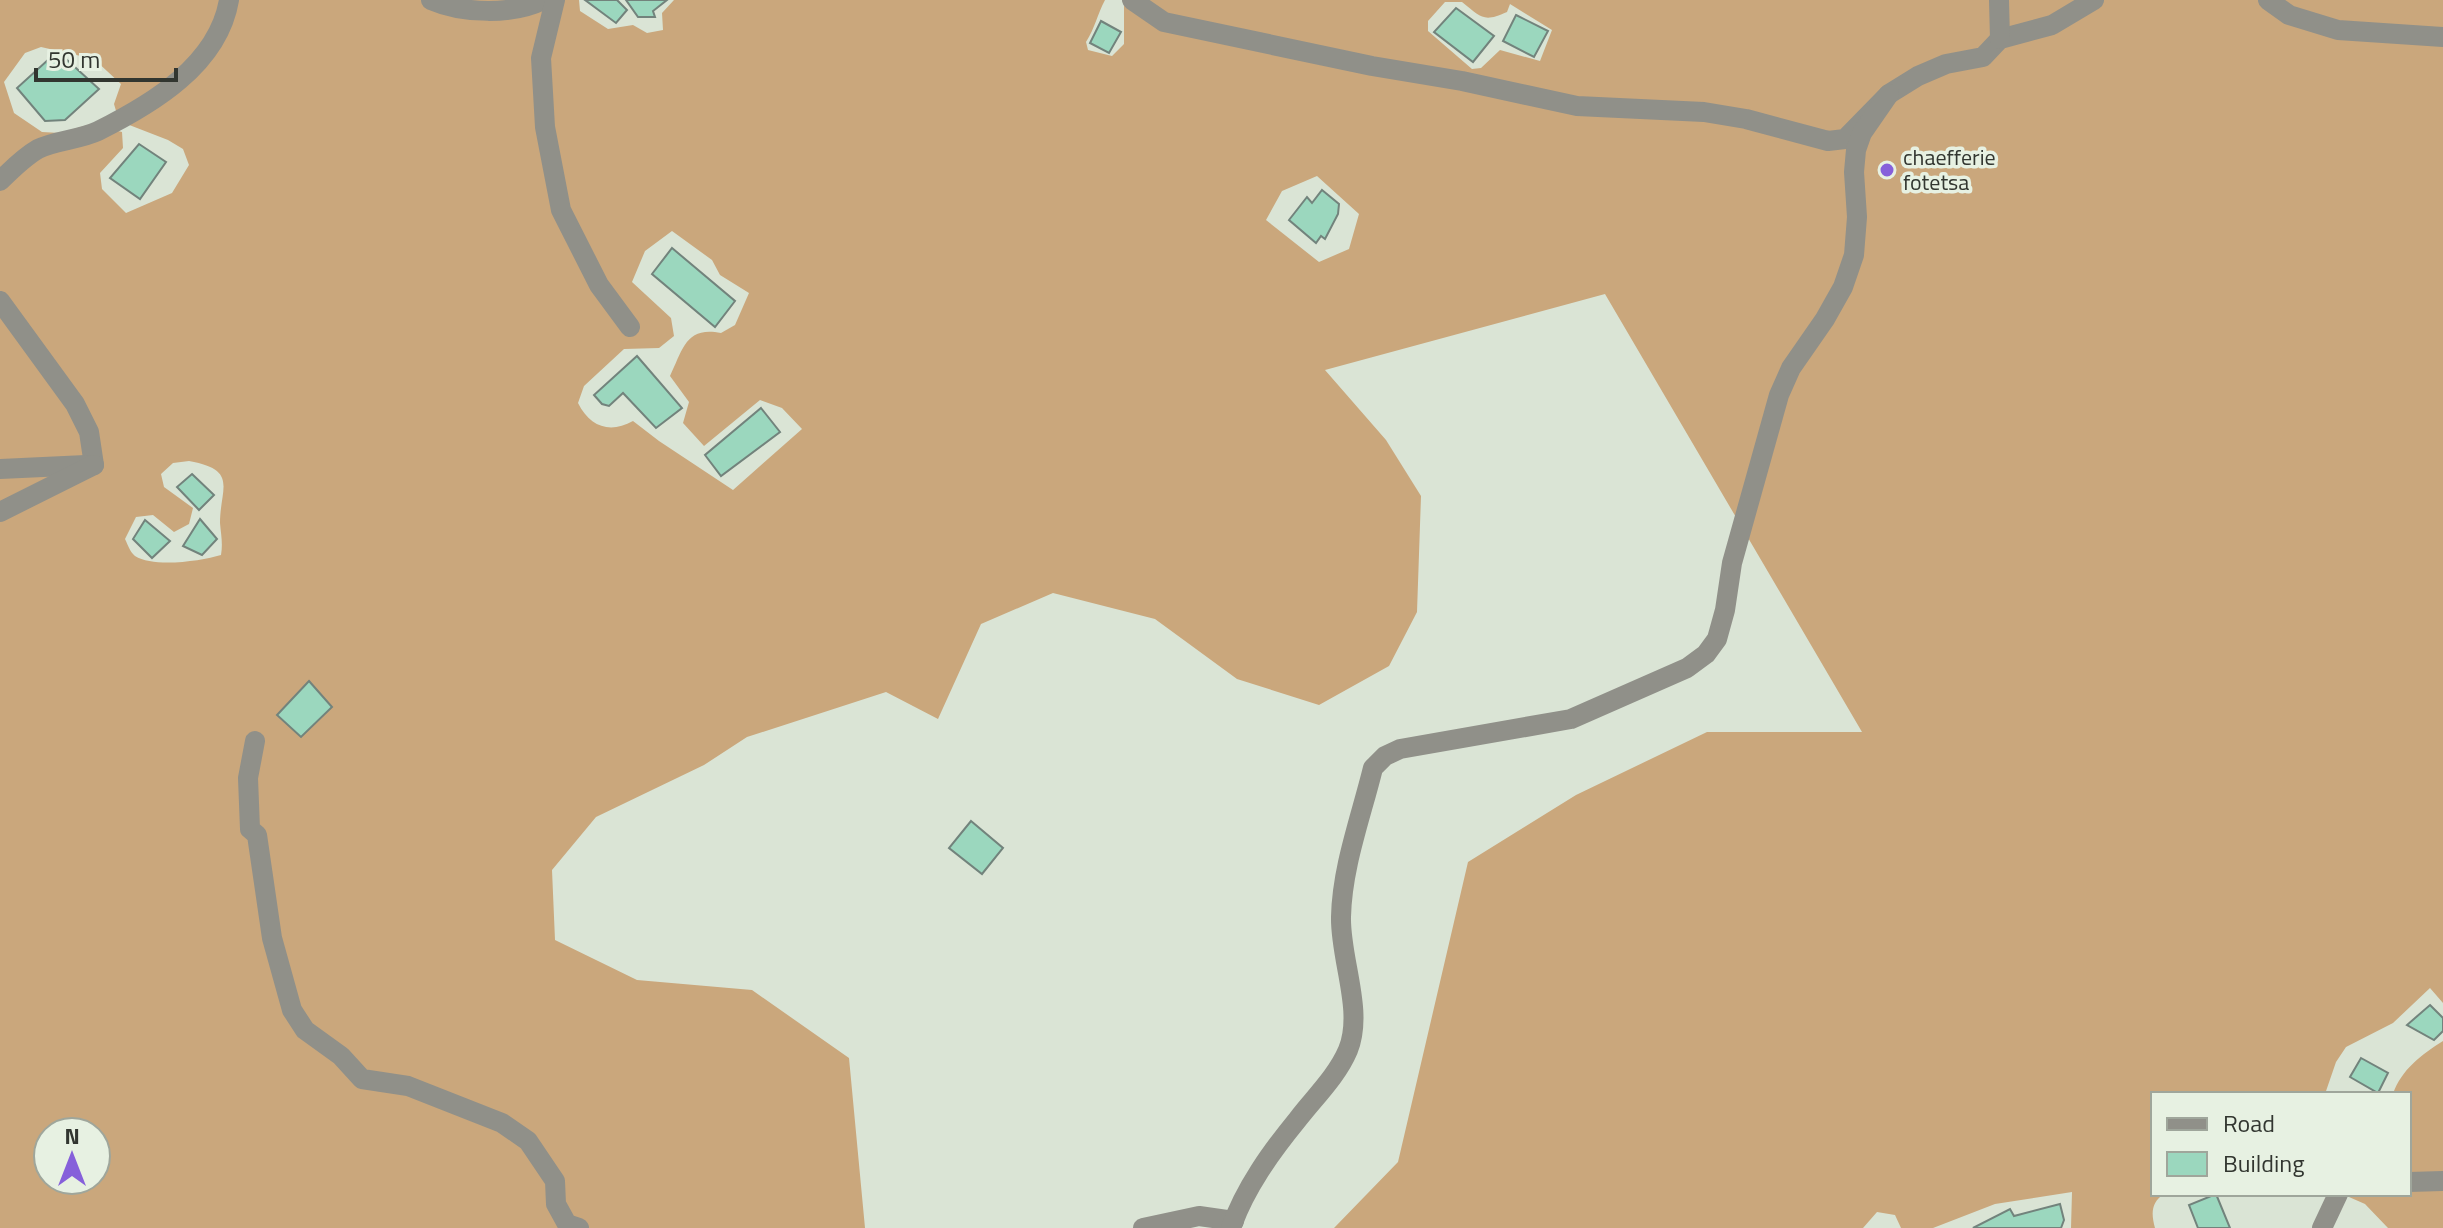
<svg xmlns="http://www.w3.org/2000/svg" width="2443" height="1228" viewBox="0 0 2443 1228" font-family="'Titillium Web',sans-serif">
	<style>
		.forest { fill: #caa77c; fill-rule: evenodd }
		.building { fill: #9bd7be; stroke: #72837c; stroke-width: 2 }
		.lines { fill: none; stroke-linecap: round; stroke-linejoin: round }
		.minor { stroke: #909089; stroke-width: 20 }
		.poi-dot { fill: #8660da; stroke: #e7f1e2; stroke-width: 3 }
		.labels { text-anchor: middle; stroke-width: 7; stroke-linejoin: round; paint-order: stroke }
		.poi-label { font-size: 22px; fill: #323630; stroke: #e7f1e2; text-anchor: start }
	</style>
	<rect width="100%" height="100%" fill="#dae4d5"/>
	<!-- forest -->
	<g class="forest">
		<path d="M0,0H579L580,11L608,29L633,25L647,33L663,30L662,13L674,0H1105C1097,15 1095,28 1086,42L1088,50L1112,56L1124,44V0H2443V1003L2430,988L2393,1023L2346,1047L2336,1062L2325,1094H2153V1194H2164C2151,1202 2151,1214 2155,1228H2071L2072,1192L1995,1204L1933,1228H1901L1895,1215L1877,1212L1863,1228H1334L1398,1162L1468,862L1576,795L1707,732H1862L1605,294L1325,370L1386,440L1421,496L1417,612L1389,666L1319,705L1237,679L1155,619L1053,593L981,624L938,719L886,692L747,737L704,765L596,817L552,870L555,940L637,980L752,990L849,1058L865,1228H0ZM1445,2H1462C1481,17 1483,23 1507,12L1510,4L1552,30L1540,61L1500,50L1481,68L1472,69L1428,31V21ZM41,47L94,59L121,84L114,104L119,121L168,140L183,149L189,165L172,193L126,213L102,189L100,173L123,148L122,132L91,124L60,133L42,132L14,113L4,82L25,53ZM1317,176L1359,214L1349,249L1319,262L1266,220L1282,191ZM672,231L712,260L720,275L749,293L735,325L721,333C686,326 683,349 670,376L689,402L683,423L704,446L760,400L782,408L802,429L733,490L659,441L633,421C610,434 590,427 578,403L584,386L624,349L659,348L674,336L671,318L632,282L645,251ZM189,461C239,470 220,488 220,523C221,535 223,543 221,555C201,561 154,568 135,556C130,552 128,545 125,539L136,517L153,515L174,532L189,524L193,508L164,487L161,474L173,463ZM48,1132H96V1180H48Z"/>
		<path d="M2443,1041V1228H2388L2365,1204L2349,1197L2348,1194H2409V1094H2393C2401,1070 2422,1054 2443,1041Z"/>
	</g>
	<!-- building -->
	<g class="building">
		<polygon points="585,0 617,0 627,10 616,23"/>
		<polygon points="626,0 667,0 653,11 655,17 638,17"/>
		<polygon points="1456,8 1494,36 1473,62 1434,32"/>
		<polygon points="1516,15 1548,31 1534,57 1503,41"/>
		<polygon points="1101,21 1121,32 1109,53 1090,43"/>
		<polygon points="49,59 66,59 99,89 65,120 45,121 17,88"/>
		<polygon points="139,144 166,162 140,199 110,178"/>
		<polygon points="1322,190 1339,204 1338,214 1325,239 1321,236 1316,243 1289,220 1307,197 1312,203"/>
		<polygon points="672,248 735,301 715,327 652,274"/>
		<polygon points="637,356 682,408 656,428 623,393 609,406 602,404 594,395"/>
		<polygon points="761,408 780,432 721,476 705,455"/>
		<polygon points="192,474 214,495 199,510 177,487"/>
		<polygon points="200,519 217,539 202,555 183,546"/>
		<polygon points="145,520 170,541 152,558 133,539"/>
		<polygon points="309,681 332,707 301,737 277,715"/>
		<polygon points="971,821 1003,848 982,874 949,848"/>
		<polygon points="2430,1005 2443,1018 2443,1031 2434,1040 2407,1025"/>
		<polygon points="2361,1058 2388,1073 2378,1093 2350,1077"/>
		<polygon points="2216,1194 2230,1228 2198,1228 2189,1205"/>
		<polygon points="2060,1204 2064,1220 2061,1228 1973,1228 2010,1209 2014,1216"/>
	</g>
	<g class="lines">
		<!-- minor -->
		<g class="minor">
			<path d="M431,0C463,14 513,15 543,0"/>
			<polyline points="555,0 541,58 545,127 561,210 599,285 630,327"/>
			<polyline points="1132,0 1164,22 1372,66 1462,81 1577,106 1704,112 1746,119 1828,141 1845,139 1889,94 1918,76 1946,64 1983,57 2000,39 2052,25 2094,0"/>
			<polyline points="1999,0 2000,39"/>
			<polyline points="2268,0 2289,15 2338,30 2443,37"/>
			<path d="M0,181C11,170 24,157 38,149C56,140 79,140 98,131C152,104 218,65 229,0"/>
			<polyline points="0,301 75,404 89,432 94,465"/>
			<polyline points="0,469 86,465"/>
			<polyline points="0,512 94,465"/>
			<polyline points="255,741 248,778 250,829 257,835 272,938 292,1010 305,1030 341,1056 362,1079 408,1086 502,1123 528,1141 555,1181 556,1204 567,1224 579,1228"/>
			<polyline points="2409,1182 2443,1181"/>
			<polyline points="1143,1228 1199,1216 1234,1221"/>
			<path d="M1231,1228C1245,1188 1271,1152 1298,1119C1315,1097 1337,1076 1348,1050C1364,1011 1340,959 1341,917C1342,867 1361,817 1373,768L1385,756L1400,749L1571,719L1687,668L1706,654L1717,639L1725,610L1732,563L1779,395L1791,368L1825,319L1843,287L1854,255L1857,217L1854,172L1856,150L1862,133L1889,94"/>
			<polyline points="2322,1228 2338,1194"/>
		</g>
	</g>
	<!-- markers -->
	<circle class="poi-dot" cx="1887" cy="170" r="8"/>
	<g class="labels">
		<!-- poi labels -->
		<g class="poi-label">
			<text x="1903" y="165">chaefferie<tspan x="1903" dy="25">fotetsa</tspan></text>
		</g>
	</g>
	<!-- legend -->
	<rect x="2151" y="1092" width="260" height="104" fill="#e7f1e2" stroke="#9fa69b" stroke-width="2"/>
	<rect x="2167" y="1118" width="40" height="12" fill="#909089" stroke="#9fa69b" stroke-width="2"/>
	<text x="2223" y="1132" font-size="24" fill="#323630">Road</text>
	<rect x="2167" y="1152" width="40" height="24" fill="#9bd7be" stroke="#9fa69b" stroke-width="2"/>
	<text x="2223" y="1172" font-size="24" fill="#323630">Building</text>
	<!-- north arrow -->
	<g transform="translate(72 1156)"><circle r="38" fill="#e7f1e2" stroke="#9fa69b" stroke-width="2"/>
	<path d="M0-6L14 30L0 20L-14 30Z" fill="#8660da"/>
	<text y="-12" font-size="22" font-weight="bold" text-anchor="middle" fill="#323630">N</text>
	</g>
	<!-- scale -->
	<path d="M36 68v12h140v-12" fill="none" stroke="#323630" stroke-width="4"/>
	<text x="48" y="68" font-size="24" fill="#323630" stroke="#e7f1e2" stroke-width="6" paint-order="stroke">50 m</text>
</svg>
